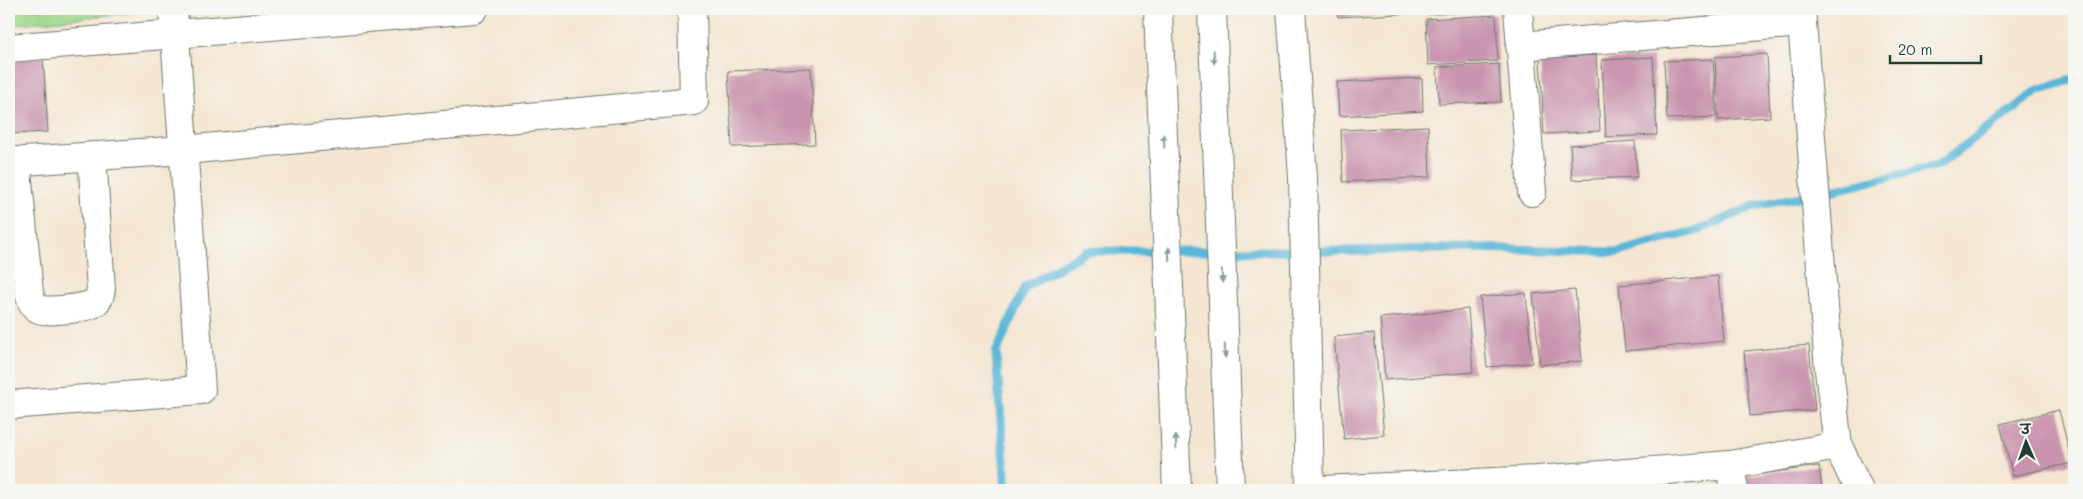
<svg xmlns="http://www.w3.org/2000/svg" width="2083" height="499" viewBox="0 0 2083 499" font-family="Mali,'Playpen Sans Deva',sans-serif">
	<style>
		.green { fill: #9cd587; stroke: #5e895e }
		.lines { fill: none; stroke-linecap: round; stroke-linejoin: round }
		.stream { stroke: #59b6d7; stroke-width: 9 }
		.building { fill: #c994ae }
		.minor-casing { stroke: #6a786b; stroke-width: 30 }
		.minor { stroke: #fff; stroke-width: 28 }
		.oneway { fill: #8f9e9a }
	</style>
	<rect width="100%" height="100%" fill="#f6f6f2"/>
	<filter id="ink" filterUnits="userSpaceOnUse"><feTurbulence type="fractalNoise" baseFrequency=".02" numOctaves="2"/><feDisplacementMap in="SourceGraphic" scale="10" xChannelSelector="R" yChannelSelector="G"/><feConvolveMatrix kernelMatrix="1 2 1 2 8 2 1 2 1" color-interpolation-filters="sRGB"/></filter>
	<filter id="wash" filterUnits="userSpaceOnUse"><feTurbulence type="fractalNoise" baseFrequency=".0096" numOctaves="4" result="noise"/><feDisplacementMap in="SourceGraphic" scale="20" xChannelSelector="R" yChannelSelector="G"/><feGaussianBlur stdDeviation="1.12" result="paint"/><feColorMatrix in="noise" values="0 0 0 0 0 0 0 0 0 0 0 0 0 0 0 0 0 1.4 0 .05"/><feComposite in="paint" operator="in"/></filter>
	<g filter="url(#wash)">
		<rect width="100%" height="100%" fill="#f4e6d2"/>
		<!-- green -->
		<polygon class="green" points="9,9 161,9 161,10 9,25"/>
		<g class="lines">
			<!-- stream -->
			<polyline class="stream" points="1006,490 996,353 1025,287 1087,251 1357,251 1473,248 1618,252 1699,230 1754,206 1840,189 1939,165 2038,90 2074,79"/>
		</g>
		<g id="blocks">
			<!-- building -->
			<g class="building">
				<polygon points="1337,9 1419,9 1419,13 1338,17"/>
				<polygon points="1425,9 1498,9 1498,11 1425,14"/>
				<polygon points="1496,15 1498,61 1428,65 1426,19"/>
				<polygon points="1767,54 1770,117 1718,120 1715,57"/>
				<polygon points="1596,55 1600,131 1544,134 1540,58"/>
				<polygon points="43,57 48,132 9,134 9,59"/>
				<polygon points="1653,57 1657,135 1606,137 1602,60"/>
				<polygon points="1713,59 1716,117 1667,119 1664,61"/>
				<polygon points="1499,64 1501,102 1439,104 1437,67"/>
				<polygon points="811,68 815,144 732,147 728,71"/>
				<polygon points="1422,78 1423,111 1339,116 1337,82"/>
				<polygon points="1428,126 1430,177 1343,182 1341,130"/>
				<polygon points="1635,141 1637,177 1572,180 1570,145"/>
				<polygon points="1718,276 1724,341 1625,351 1619,285"/>
				<polygon points="1575,290 1582,361 1540,365 1533,294"/>
				<polygon points="1526,293 1532,363 1487,367 1480,297"/>
				<polygon points="1468,309 1473,372 1385,380 1380,318"/>
				<polygon points="1374,333 1384,435 1344,439 1334,337"/>
				<polygon points="1809,345 1815,410 1750,416 1744,351"/>
				<polygon points="2059,410 2072,463 2013,476 2000,424"/>
				<polygon points="1819,466 1822,490 1744,490 1742,476"/>
			</g>
		</g>
	</g>
	<g filter="url(#ink)">
		<use href="#blocks" fill-opacity="0" stroke="#6a786b" stroke-width="1"/>
		<g class="lines">
			<defs>
				<g id="minor">
					<polyline points="1158,9 1177,490"/>
					<polyline points="1212,9 1230,490"/>
					<polyline points="1291,9 1303,177 1310,490"/>
					<polyline points="1518,9 1532,192"/>
					<polyline points="1801,9 1829,370 1838,446"/>
					<polyline points="1520,46 1802,23"/>
					<polyline points="9,48 474,9"/>
					<path d="M16,161L29,293C31,300 33,307 39,309C46,313 88,308 94,303C99,300 100,295 101,289L92,156"/>
					<polyline points="9,162 185,150 694,101 692,9"/>
					<polyline points="9,405 201,390 173,9"/>
					<polyline points="1730,465 1734,490"/>
					<polyline points="1323,490 1537,480 1730,465 1838,446 1859,490"/>
				</g>
			</defs>
			<!-- minor casing -->
			<use href="#minor" class="minor-casing"/>
			<!-- minor -->
			<use href="#minor" class="minor"/>
		</g>
		<!-- one-way arrows -->
		<defs><path id="oneway-solid" d="M-6-.8H1V-3.2L6.5 0L1 3.2V.8H-6Z" transform="scale(1.25)"/></defs>
		<g class="oneway">
			<use href="#oneway-solid" transform="translate(1214 57) rotate(88)"/>
			<use href="#oneway-solid" transform="translate(1164 141) rotate(-93)"/>
			<use href="#oneway-solid" transform="translate(1169 254) rotate(-92)"/>
			<use href="#oneway-solid" transform="translate(1222 276) rotate(88)"/>
			<use href="#oneway-solid" transform="translate(1225 351) rotate(88)"/>
			<use href="#oneway-solid" transform="translate(1176 442) rotate(-92)"/>
		</g>
	</g>
	<!-- margin -->
	<rect width="2083" height="499" fill="none" stroke="#f6f6f2" stroke-width="30"/>
	<!-- north arrow -->
	<g transform="translate(2026 442) rotate(358)" stroke="#f6f6f2" stroke-width="4" paint-order="stroke">
	<path d="M0-4L9 19L0 12L-9 19Z" fill="#1f3d34"/>
	<text y="-8" font-size="14" font-weight="bold" text-anchor="middle" fill="#1f3d34">उ</text>
	</g>
	<!-- scale -->
	<path d="M1890 55v8h91v-8" fill="none" stroke="#1f3d34" stroke-width="2.5"/>
	<text x="1898" y="55" font-size="15" fill="#1f3d34" stroke="#f6f6f2" stroke-width="4" paint-order="stroke">20 m</text>
</svg>
